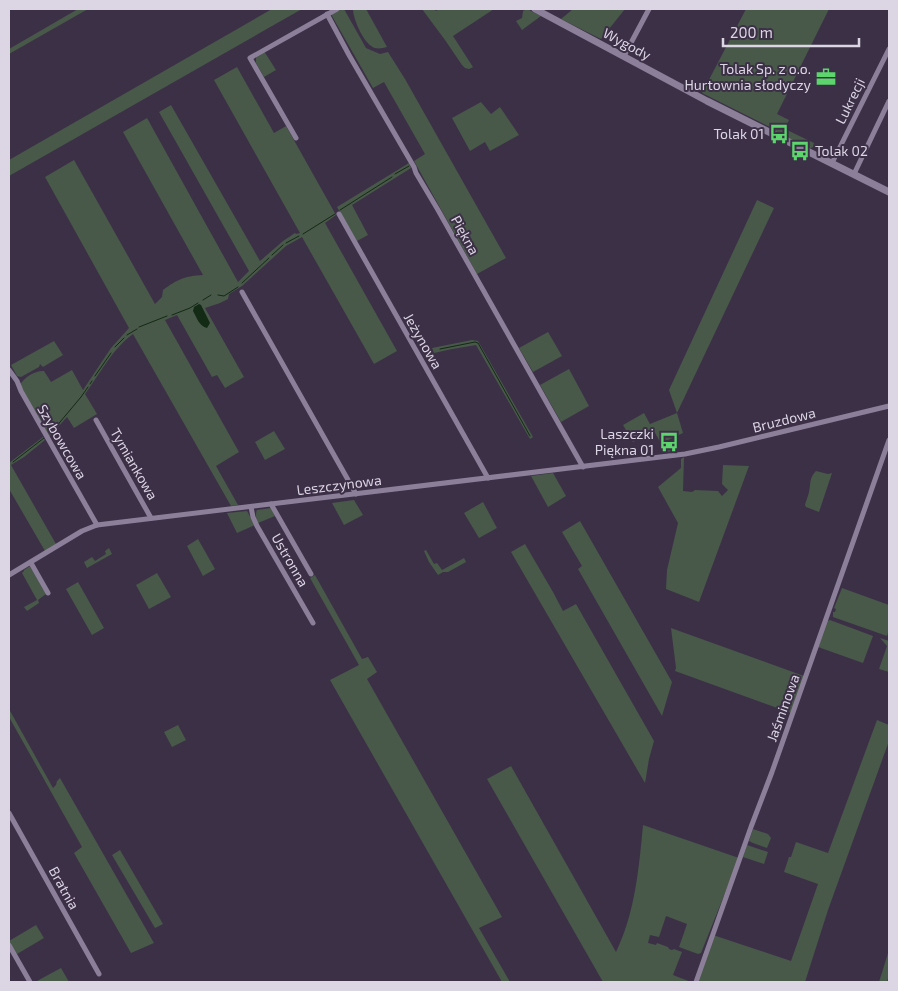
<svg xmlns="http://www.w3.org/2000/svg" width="898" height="991" viewBox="0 0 898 991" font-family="'Exo 2',sans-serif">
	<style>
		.green { fill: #485849 }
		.water { fill: #132a15 }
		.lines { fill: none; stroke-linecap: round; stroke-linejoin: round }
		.stream { stroke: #132a15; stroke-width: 1 }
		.street { stroke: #8c7f99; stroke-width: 5 }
		.secondary { stroke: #8c7f99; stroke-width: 7 }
		.labels { text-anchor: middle; stroke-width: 4; stroke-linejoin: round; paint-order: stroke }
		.street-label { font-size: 14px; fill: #dcd5e4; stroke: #3c3047 }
		.poi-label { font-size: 14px; fill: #dcd5e4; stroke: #3c3047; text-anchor: end }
	</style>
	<rect width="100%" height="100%" fill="#3c3047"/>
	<!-- green -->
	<g class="green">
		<polygon points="78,9 88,9 9,54 9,49"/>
		<polygon points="272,9 302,9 9,176 9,160"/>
		<polygon points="341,9 344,9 366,48 380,54 388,52 405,79 506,258 477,274 414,161 425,154 384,82 373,88 332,16 332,14"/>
		<path d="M353,9H366L387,47C383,48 379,49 375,48C364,45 353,19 353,9Z"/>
		<polygon points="422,9 434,9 436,11 439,9 494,9 453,36 473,67 469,69 465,68 462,65 445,40"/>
		<polygon points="527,9 541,16 522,30 516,21 522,18 523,11"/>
		<polygon points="573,9 625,9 601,39 561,19"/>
		<polygon points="746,9 829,9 777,114 789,120 785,129 814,143 813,147 809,149 770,129 770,127 702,93"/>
		<polygon points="264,51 276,70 264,77 256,63 256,56"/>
		<path d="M237,67L274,133L286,126L336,215L325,223L397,351L374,364L302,237L286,246L242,286L229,294L228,299L220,303L205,308L244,377L225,388L217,375L212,377L177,315L165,320L239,452L216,466L238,505L231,506L133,334C112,349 100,374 85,394L97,414L74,428L67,417L49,437L20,385C24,377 36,370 44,371L51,382L72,370L83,390L111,348L129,328L45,177L74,160L155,304L162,297L163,290C178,279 185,276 203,275L123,132L147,118L238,282L249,271L159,112L171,105L260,261L283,241L295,233L296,234L300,233L214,80Z"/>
		<polygon points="481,102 491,114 500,107 519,135 490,151 485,142 470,151 452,118"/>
		<polygon points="409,163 411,168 352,205 368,235 357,241 337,207"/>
		<polygon points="757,200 774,208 677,413 683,433 666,441 672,451 662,453 664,449 654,431 633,442 623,425 644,413 650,424 677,413 669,390"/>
		<polygon points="548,332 562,356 533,372 519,348"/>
		<polygon points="472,340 478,341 533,437 530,439 476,345 452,349 434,353 432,348"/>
		<polygon points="54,341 63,355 43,367 40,364 39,367 21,377 17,376 11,365"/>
		<polygon points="569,369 589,406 561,422 540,385"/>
		<polygon points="274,431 285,449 265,460 255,442"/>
		<polygon points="43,437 45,440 24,457 11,465 56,544 45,551 9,489 9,463"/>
		<polygon points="684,457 683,491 692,492 695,490 718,491 722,496 728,490 722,484 723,465 749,466 699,602 666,589 667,570 678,523 658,487 681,468 681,459"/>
		<path d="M816,471L828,474L832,473L819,512L806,507L805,505C806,501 808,496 809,492C811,483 809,478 816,471Z"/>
		<polygon points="553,473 566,496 548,507 531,476"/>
		<polygon points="354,500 363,515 344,525 332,503"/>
		<polygon points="483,502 497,528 479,538 464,513"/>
		<path d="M271,508L275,516L258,523C256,519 255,514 257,510Z"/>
		<polygon points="247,511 255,525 237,533 227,513"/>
		<polygon points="580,521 672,682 662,716 578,569 582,566 562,532"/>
		<polygon points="198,539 215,569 203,576 187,546"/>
		<polygon points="525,544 553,592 563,611 576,604 654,741 649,759 645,783 511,552"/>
		<polygon points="109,548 112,554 87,568 84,562 92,557 95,561 106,554 105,551"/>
		<polygon points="426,550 434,564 437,563 442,570 464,558 466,562 448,572 443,572 438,575 429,562 424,551"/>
		<polygon points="30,566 46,594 38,600 39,603 27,611 24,607 37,600 22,573 24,571 24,570"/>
		<polygon points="157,573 171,597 149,609 136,585"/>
		<polygon points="315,575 362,659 368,657 377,672 367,679 502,917 479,928 510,982 502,982 330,680 359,665 310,578"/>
		<polygon points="78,582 104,628 92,635 66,589"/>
		<polygon points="842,588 889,605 889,630 887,636 833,617 833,612 835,612 836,609 834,608"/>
		<polygon points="830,620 873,636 863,663 818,647 827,621"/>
		<polygon points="671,628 804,676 791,713 675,671 676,668"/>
		<polygon points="880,638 889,641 889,672 879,669 887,646"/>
		<polygon points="9,709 53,788 56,785 57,781 60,778 154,943 131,953 74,853 82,847 9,717"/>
		<polygon points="877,720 889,725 889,741 828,910 805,982 698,982 713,935 791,961 818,884 784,872 789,857 791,857 796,842 828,853"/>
		<polygon points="178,725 186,740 172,747 164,732"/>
		<path d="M511,766L616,952C635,913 639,868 643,825L739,858L701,953L698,954L679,947L687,924L666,916L659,937L650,935L648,943L656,945L657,943L668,947L669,949L672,950L674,949L682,952L673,975L691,982H603L487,779Z"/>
		<polygon points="753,829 768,834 771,838 767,848 753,843 749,841"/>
		<polygon points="747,845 768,852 764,864 743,857"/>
		<polygon points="120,850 163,924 155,928 112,855"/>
		<polygon points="36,925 44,938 17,954 9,941"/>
		<polygon points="889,950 889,975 887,982 879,982"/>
		<polygon points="61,968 69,982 35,982"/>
	</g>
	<!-- water -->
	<path class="water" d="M199,304L201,305L210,323L207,328C199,326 197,318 193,311L194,307Z"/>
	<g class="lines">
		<!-- stream -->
		<g class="stream">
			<polyline points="395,174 409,166"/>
			<polyline points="340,210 392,177"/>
			<polyline points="303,234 335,214"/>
			<polyline points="286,243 299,236"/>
			<polyline points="272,255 283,245"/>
			<polyline points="242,283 269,258"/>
			<polyline points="218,295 224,296 238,287"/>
			<polyline points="203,300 211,295"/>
			<polyline points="172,315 190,308 198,303"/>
			<polyline points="139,327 167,316"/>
			<polyline points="127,335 137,329"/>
			<polyline points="115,347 124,338"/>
			<polyline points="440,349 475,342 478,343 530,436"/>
			<polyline points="95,376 111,353"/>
			<polyline points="90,384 92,381"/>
			<polyline points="50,434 81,397 88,387"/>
			<polyline points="13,462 44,438"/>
		</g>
		<!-- street -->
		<g class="street">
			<polyline points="327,14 349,55 414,167 416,173 438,210 583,467"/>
			<polyline points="624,56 649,9"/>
			<polyline points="296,138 250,58 337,9"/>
			<polyline points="832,163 889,49"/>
			<polyline points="854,174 889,101"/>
			<polyline points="339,214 488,478"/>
			<polyline points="242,292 356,494"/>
			<polyline points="9,370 17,381 21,391 97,525"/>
			<polyline points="96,420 151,518"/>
			<polyline points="271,504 311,574"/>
			<polyline points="251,507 253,517 257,526 313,623"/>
			<polyline points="31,563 48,593"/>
			<polyline points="9,575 82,531 97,525 685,454 719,447 889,406"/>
			<polyline points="9,813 99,974"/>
			<polyline points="9,945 30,982"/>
			<polyline points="696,982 751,827 772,772 889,440"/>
		</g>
		<!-- secondary -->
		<polyline class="secondary" points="535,9 707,101 889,192"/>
	</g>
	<!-- icons -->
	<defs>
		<symbol id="office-bare" viewBox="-9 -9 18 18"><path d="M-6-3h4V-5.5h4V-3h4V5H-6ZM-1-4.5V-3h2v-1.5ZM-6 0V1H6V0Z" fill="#5cd56d" stroke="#3c3047" stroke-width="2.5" paint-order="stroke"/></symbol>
		<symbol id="bus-bare" viewBox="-9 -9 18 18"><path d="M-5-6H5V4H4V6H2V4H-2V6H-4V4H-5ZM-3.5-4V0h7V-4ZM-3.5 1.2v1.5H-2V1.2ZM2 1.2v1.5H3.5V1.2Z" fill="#5cd56d" stroke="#3c3047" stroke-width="2.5" paint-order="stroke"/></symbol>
	</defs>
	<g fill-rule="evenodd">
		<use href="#office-bare" x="812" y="63" width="28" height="28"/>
		<use href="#bus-bare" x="765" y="120" width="28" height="28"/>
		<use href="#bus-bare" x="786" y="137" width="28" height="28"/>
		<use href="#bus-bare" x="655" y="428" width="28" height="28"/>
	</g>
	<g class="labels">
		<!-- street labels -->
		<g class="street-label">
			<text transform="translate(627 44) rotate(28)" y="5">Wygody</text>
			<text transform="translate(850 101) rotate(-64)" y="5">Lukrecji</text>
			<text transform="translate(465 235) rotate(61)" y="5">Piękna</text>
			<text transform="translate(423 341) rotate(60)" y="5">Jeżynowa</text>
			<text transform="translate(784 420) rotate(-14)" y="5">Bruzdowa</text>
			<text transform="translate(62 442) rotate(60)" y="5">Szybowcowa</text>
			<text transform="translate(134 464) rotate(60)" y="5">Tymiankowa</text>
			<text transform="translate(339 485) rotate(-7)" y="5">Leszczynowa</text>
			<text transform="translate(290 560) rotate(60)" y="5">Ustronna</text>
			<text transform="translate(783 708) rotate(-70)" y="5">Jaśminowa</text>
			<text transform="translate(64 888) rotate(61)" y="5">Bratnia</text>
		</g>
		<!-- poi labels -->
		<g class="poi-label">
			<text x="811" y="74">Tolak Sp. z o.o.<tspan x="811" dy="16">Hurtownia słodyczy</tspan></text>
			<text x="764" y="139">Tolak 01</text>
			<text x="815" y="156" text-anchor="start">Tolak 02</text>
			<text x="654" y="439">Laszczki<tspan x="654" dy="16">Piękna 01</tspan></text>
		</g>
	</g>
	<!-- border -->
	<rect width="898" height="991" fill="none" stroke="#dcd5e4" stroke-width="20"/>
	<!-- scale -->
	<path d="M723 38v8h136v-8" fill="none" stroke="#dcd5e4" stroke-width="2.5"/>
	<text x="730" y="38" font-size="15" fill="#dcd5e4" stroke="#3c3047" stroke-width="4" paint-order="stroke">200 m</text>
</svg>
